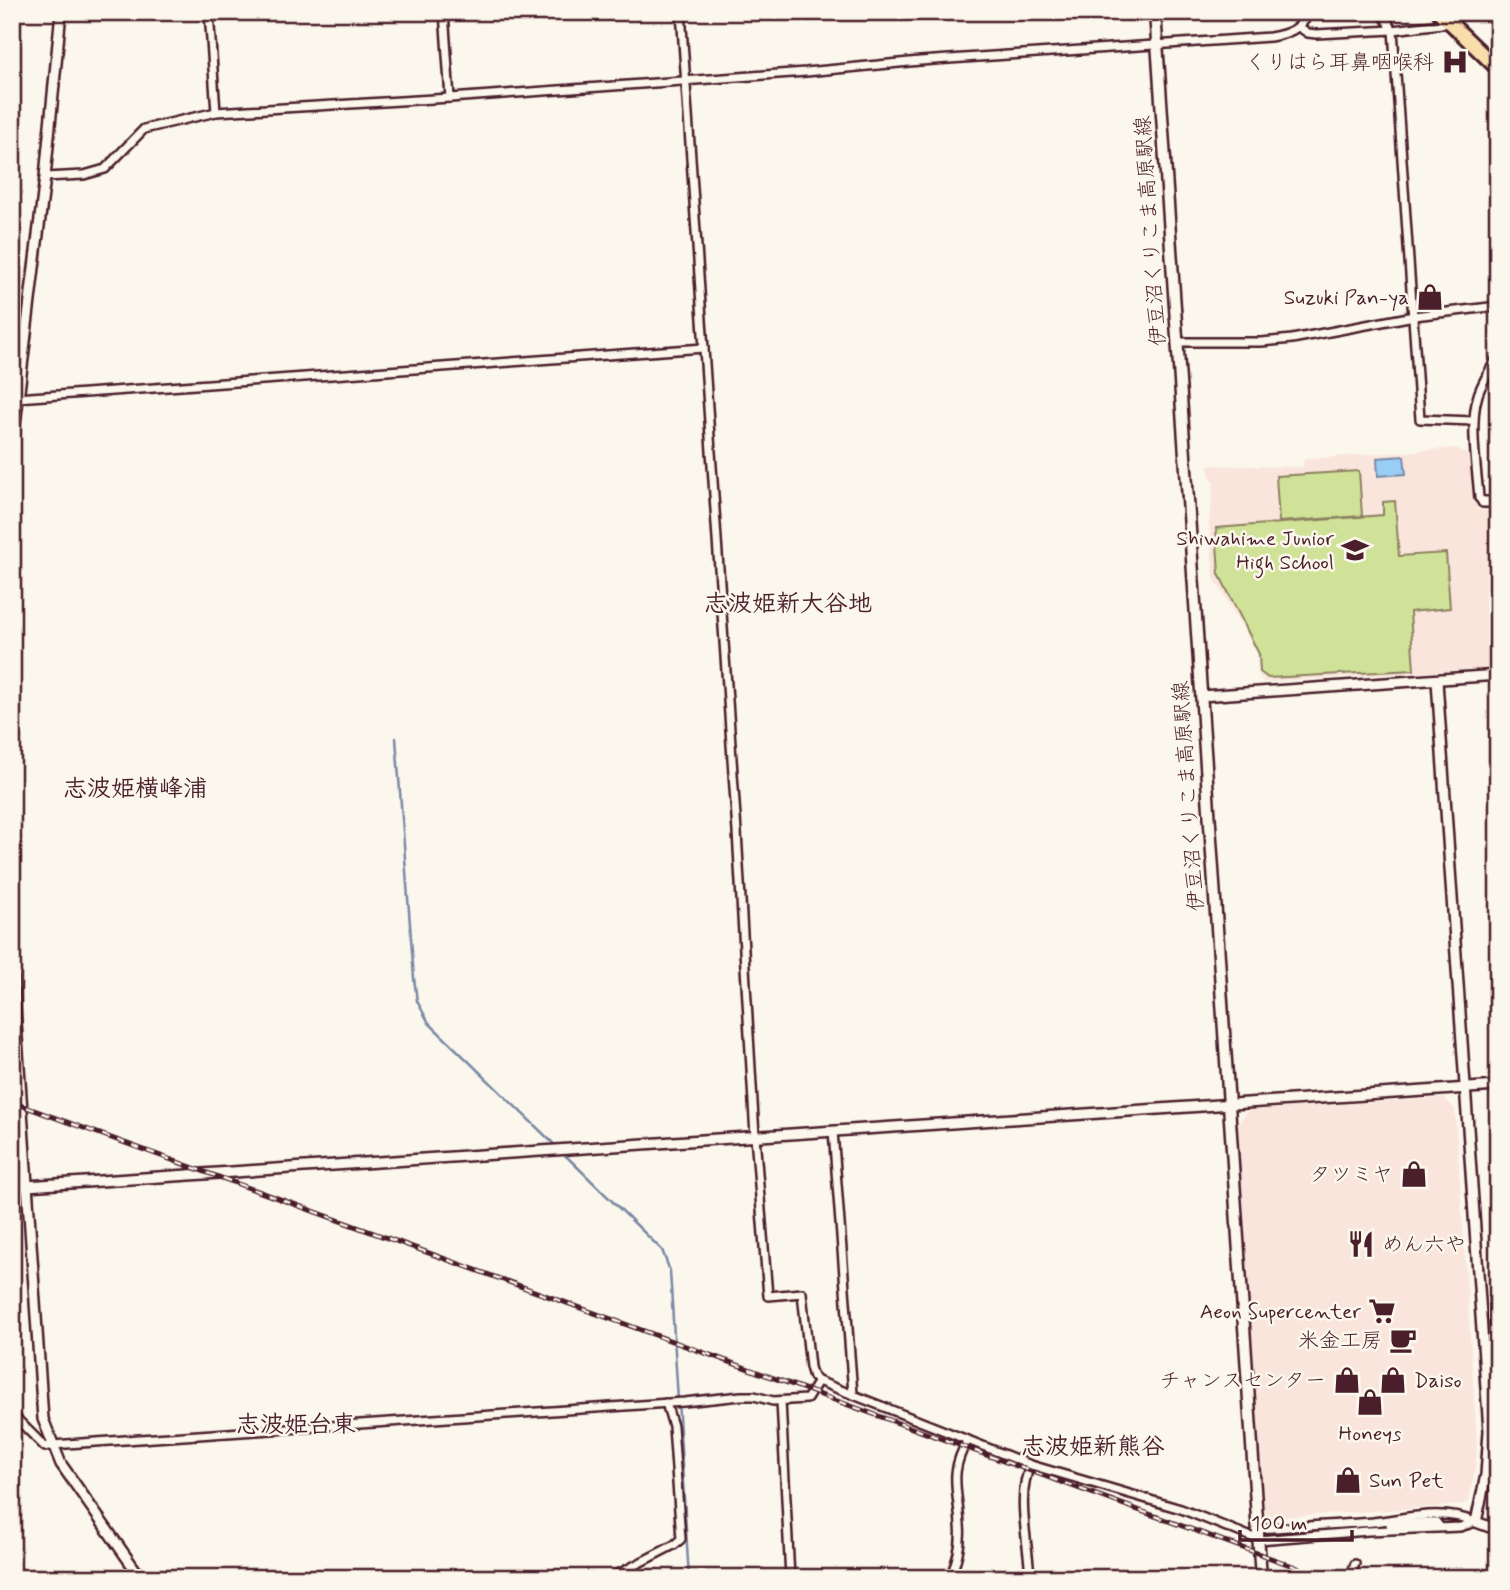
<svg xmlns="http://www.w3.org/2000/svg" width="1510" height="1590" viewBox="0 0 1510 1590" font-family="Mynerve,'Klee One',sans-serif">
	<style>
		.built { fill: #fae5dc }
		.green { fill: #cfe297; stroke: #8c8061; stroke-width: 2 }
		.water { fill: #98cef6; stroke: #7988a5; stroke-width: 2 }
		.lines { fill: none; stroke-linecap: round; stroke-linejoin: round }
		.stream { stroke: #7988a5; stroke-width: 2.5 }
		.minor-casing { stroke: #4a1f2b; stroke-width: 12 }
		.tertiary-casing { stroke: #4a1f2b; stroke-width: 14 }
		.secondary-casing { stroke: #4a1f2b; stroke-width: 15 }
		.trunk-casing { stroke: #4a1f2b; stroke-width: 18 }
		.minor { stroke: #fbf7ec; stroke-width: 7 }
		.tertiary { stroke: #fbf7ec; stroke-width: 9 }
		.secondary { stroke: #fbf7ec; stroke-width: 10 }
		.trunk { stroke: #f8deab; stroke-width: 12 }
		.rail-casing { stroke: #4a1f2b; stroke-width: 5 }
		.rail { stroke: #fbf7ec; stroke-width: 2.5; stroke-dasharray: 8; stroke-linecap: butt }
		.labels { text-anchor: middle; stroke-width: 5; stroke-linejoin: round; paint-order: stroke }
		.poi-label { font-size: 21px; fill: #4a1f2b; stroke: #fbf7ec; text-anchor: end }
		.street-label { font-size: 21px; fill: #4a1f2b; stroke: #fbf7ec }
		.quarter-label { font-size: 24px; font-weight: bold; fill: #4a1f2b; stroke: #fbf7ec }
	</style>
	<rect width="100%" height="100%" fill="#fbf7ec"/>
	<filter id="ink" filterUnits="userSpaceOnUse"><feTurbulence type="fractalNoise" baseFrequency=".0143" numOctaves="2"/><feDisplacementMap in="SourceGraphic" scale="14" xChannelSelector="R" yChannelSelector="G"/><feConvolveMatrix kernelMatrix="1 2 1 2 8 2 1 2 1" color-interpolation-filters="sRGB"/></filter>
	<g filter="url(#ink)">
		<!-- built -->
		<g class="built">
			<polygon points="1456,448 1473,458 1477,510 1492,508 1493,511 1498,511 1498,668 1264,682 1258,674 1257,653 1214,578 1209,523 1214,482 1209,475 1209,465 1303,467 1304,459"/>
			<polygon points="1444,1098 1455,1109 1477,1440 1476,1464 1469,1501 1462,1505 1269,1518 1263,1510 1238,1124 1249,1110"/>
		</g>
		<!-- green -->
		<g class="green">
			<polygon points="1359,471 1362,516 1279,522 1276,476"/>
			<polygon points="1395,501 1399,556 1446,553 1450,608 1410,612 1414,670 1268,678 1260,672 1259,654 1219,574 1216,528 1383,515 1383,502"/>
		</g>
		<!-- water -->
		<polygon class="water" points="1404,456 1406,474 1378,476 1377,458"/>
		<g class="lines">
			<!-- stream -->
			<g class="stream">
				<polyline points="396,738 414,978 417,1001 429,1023 558,1148"/>
				<polyline points="563,1153 662,1250 670,1271 689,1578"/>
			</g>
			<defs>
				<g id="minor">
					<polyline points="209,12 216,112"/>
					<polyline points="444,12 450,98"/>
					<polyline points="681,12 737,832 755,1136 768,1296 802,1293 810,1367 813,1377 818,1381 1031,1465 1181,1509 1259,1540 1368,1531 1460,1527 1476,1522"/>
					<polyline points="1381,12 1393,30 1420,419 1474,421"/>
					<polyline points="1299,27 1308,33 1316,34 1393,30 1450,23 1464,12"/>
					<path d="M45,177L84,175L105,169L144,129L216,112L450,98L806,72L920,61L1270,37C1288,34 1301,29 1310,12"/>
					<polyline points="1177,342 1261,342 1292,339 1414,316 1498,306"/>
					<polyline points="17,398 704,348"/>
					<path d="M1483,502L1479,498C1477,469 1469,423 1478,395C1482,382 1491,368 1498,356"/>
					<polyline points="833,1131 853,1394"/>
					<polyline points="781,1401 790,1578"/>
					<polyline points="12,1414 45,1447 52,1445 684,1402 741,1396 754,1396 773,1401 807,1399 818,1381"/>
					<polyline points="1390,1524 1436,1522 1440,1527"/>
					<path d="M1258,1529C1296,1526 1334,1525 1373,1522C1407,1518 1443,1508 1475,1522"/>
					<polyline points="610,1578 674,1545 681,1539 673,1426 666,1403"/>
					<path d="M950,1578C957,1561 962,1542 960,1525C958,1489 948,1473 968,1440"/>
					<path d="M1030,1578C1029,1545 1015,1493 1031,1465"/>
					<polyline points="1350,1578 1355,1564"/>
				</g>
				<g id="tertiary">
					<polyline points="12,449 45,177 61,12"/>
					<polyline points="1483,502 1498,502"/>
					<polyline points="1437,681 1489,1431 1486,1475 1476,1522 1498,1530"/>
					<polyline points="1201,696 1498,675"/>
					<polyline points="12,964 43,1419 61,1464 141,1578"/>
					<polyline points="12,1187 1498,1086"/>
				</g>
				<polyline id="secondary" points="1155,12 1261,1578"/>
				<polyline id="trunk" points="1439,12 1498,69"/>
			</defs>
			<!-- minor casing -->
			<use href="#minor" class="minor-casing"/>
			<!-- tertiary casing -->
			<use href="#tertiary" class="tertiary-casing"/>
			<!-- secondary casing -->
			<use href="#secondary" class="secondary-casing"/>
			<!-- trunk casing -->
			<use href="#trunk" class="trunk-casing"/>
			<!-- minor -->
			<use href="#minor" class="minor"/>
			<!-- tertiary -->
			<use href="#tertiary" class="tertiary"/>
			<!-- secondary -->
			<use href="#secondary" class="secondary"/>
			<!-- trunk -->
			<use href="#trunk" class="trunk"/>
			<defs>
				<polyline id="rail" points="12,1102 1326,1578"/>
			</defs>
			<!-- rail casing -->
			<use href="#rail" class="rail-casing"/>
			<!-- rail -->
			<use href="#rail" class="rail"/>
		</g>
	</g>
	<!-- icons -->
	<defs>
		<symbol id="hospital-bare" viewBox="-9 -9 18 18"><path d="M-5-5h3v3.5h4V-5h3V5h-3V1.5h-4V5h-3Z" fill="#4a1f2b" stroke="#fbf7ec" stroke-width="2.5" paint-order="stroke"/></symbol>
		<symbol id="shop-bare" viewBox="-9 -9 18 18"><path d="M-5-2.5h2.3a2.7 3.5 0 0 1 5.4 0H5L5.5 6h-11ZM-1.5-2.5h3a1.5 2.3 0 0 0-3 0Z" fill="#4a1f2b" stroke="#fbf7ec" stroke-width="2.5" paint-order="stroke"/></symbol>
		<symbol id="school-bare" viewBox="-9 -9 18 18"><path d="M0-5L7-2L0 1L-7-2ZM-4 1L0 2.5L4 1V4Q0 6-4 4Z" fill="#4a1f2b" stroke="#fbf7ec" stroke-width="2.5" paint-order="stroke"/></symbol>
		<symbol id="restaurant-bare" viewBox="-9 -9 18 18"><path d="M-5-6h1v4h1v-4h1v4h1v-4h1v5L-1.5 .5V6h-2V.5L-5-1ZM5-6V6H3V1.5H1.5Q1.5-4 5-6Z" fill="#4a1f2b" stroke="#fbf7ec" stroke-width="2.5" paint-order="stroke"/></symbol>
		<symbol id="supermarket-bare" viewBox="-9 -9 18 18"><path d="M-6-5.5h2.5l.6 2H6L4.5 2H-2.5L-4.4-4H-6ZM-1.5 3.2a1.3 1.3 0 1 0 .1 0ZM3 3.2a1.3 1.3 0 1 0 .1 0Z" fill="#4a1f2b" stroke="#fbf7ec" stroke-width="2.5" paint-order="stroke"/></symbol>
		<symbol id="cafe-bare" viewBox="-9 -9 18 18"><path d="M-5.5-4.5H6V0H3Q3 3.5 0 3.5H-2.5Q-5.5 3.5-5.5 0ZM3-3.2v2h1.7v-2ZM-6 4.5H4V6H-6Z" fill="#4a1f2b" stroke="#fbf7ec" stroke-width="2.5" paint-order="stroke"/></symbol>
	</defs>
	<g fill-rule="evenodd">
		<use href="#hospital-bare" x="1436" y="43" width="38" height="38"/>
		<use href="#shop-bare" x="1411" y="278" width="38" height="38"/>
		<use href="#school-bare" x="1336" y="531" width="38" height="38"/>
		<use href="#shop-bare" x="1395" y="1155" width="38" height="38"/>
		<use href="#restaurant-bare" x="1342" y="1225" width="38" height="38"/>
		<use href="#supermarket-bare" x="1363" y="1292" width="38" height="38"/>
		<use href="#cafe-bare" x="1384" y="1321" width="38" height="38"/>
		<use href="#shop-bare" x="1328" y="1361" width="38" height="38"/>
		<use href="#shop-bare" x="1374" y="1361" width="38" height="38"/>
		<use href="#shop-bare" x="1351" y="1383" width="38" height="38"/>
		<use href="#shop-bare" x="1329" y="1461" width="38" height="38"/>
	</g>
	<g class="labels">
		<!-- poi labels -->
		<g class="poi-label">
			<text x="1434" y="69">くりはら耳鼻咽喉科</text>
			<text x="1409" y="304">Suzuki Pan-ya</text>
			<text x="1334" y="545">Shiwahime Junior<tspan x="1334" dy="24">High School</tspan></text>
			<text x="1393" y="1181">タツミヤ</text>
			<text x="1382" y="1251" text-anchor="start">めん六や</text>
			<text x="1361" y="1318">Aeon Supercenter</text>
			<text x="1382" y="1347">米金工房</text>
			<text x="1326" y="1387">チャンスセンター</text>
			<text x="1414" y="1387" text-anchor="start">Daiso</text>
			<text x="1370" y="1440" text-anchor="middle">Honeys</text>
			<text x="1369" y="1487" text-anchor="start">Sun Pet</text>
		</g>
		<!-- street labels -->
		<g class="street-label">
			<text transform="translate(1150 231) rotate(-94)" y="7">伊豆沼くりこま高原駅線</text>
			<text transform="translate(1188 796) rotate(-94)" y="7">伊豆沼くりこま高原駅線</text>
		</g>
		<!-- quarter labels -->
		<g class="quarter-label">
			<text x="788" y="611">志波姫新大谷地</text>
			<text x="135" y="796">志波姫横峰浦</text>
			<text x="296" y="1432">志波姫台東</text>
			<text x="1093" y="1454">志波姫新熊谷</text>
		</g>
	</g>
	<!-- margin -->
	<rect width="1510" height="1590" fill="none" stroke="#fbf7ec" stroke-width="42"/>
	<rect x="21" y="21" width="1468" height="1548" fill="none" stroke="#4a1f2b" stroke-width="2.5" filter="url(#ink)"/>
	<!-- scale -->
	<path d="M1240 1530v10h112v-10" fill="none" stroke="#4a1f2b" stroke-width="3.5"/>
	<text x="1251" y="1530" font-size="21" fill="#4a1f2b" stroke="#fbf7ec" stroke-width="5" paint-order="stroke">100 m</text>
</svg>
